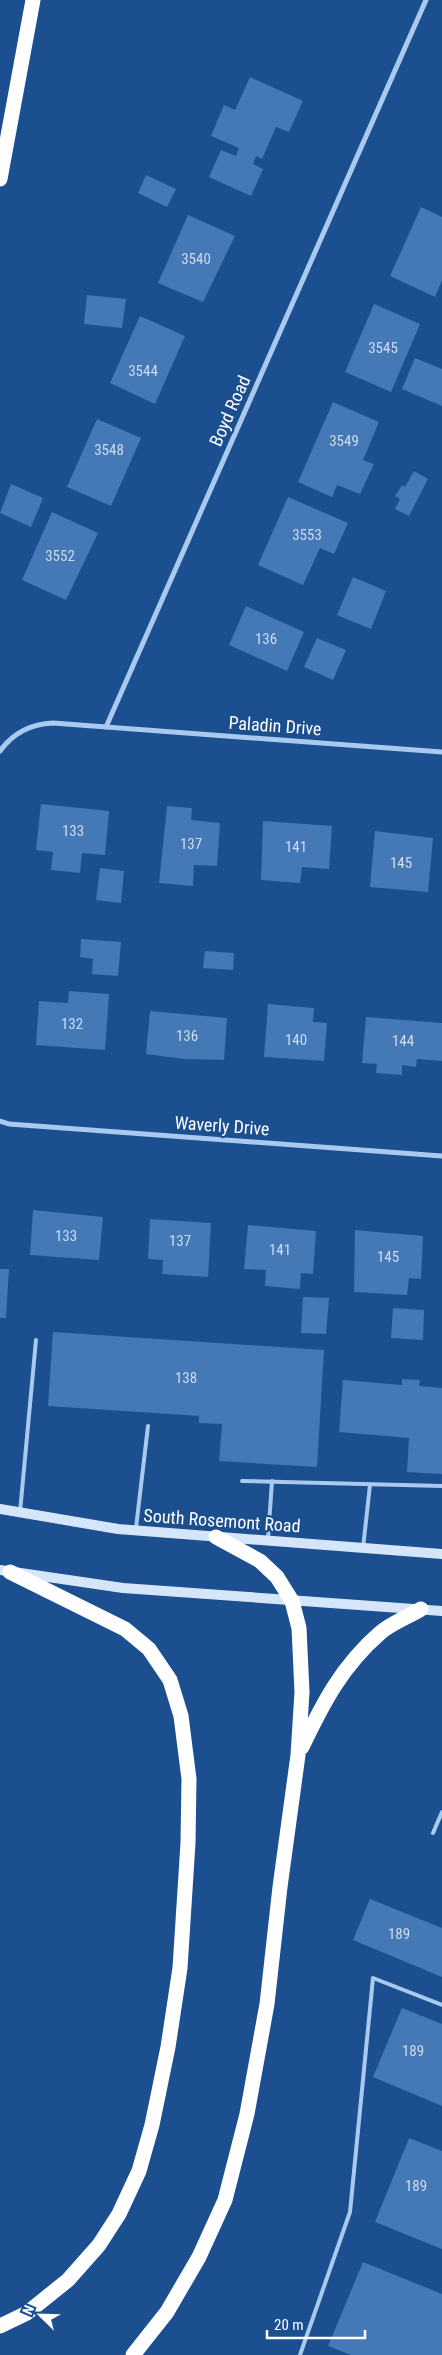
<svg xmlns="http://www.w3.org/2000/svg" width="442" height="2355" viewBox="0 0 442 2355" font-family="'Roboto Condensed',sans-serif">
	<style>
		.building { fill: #4478b7 }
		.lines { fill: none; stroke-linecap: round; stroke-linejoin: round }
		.lane { stroke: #a9c9ee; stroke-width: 4 }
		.street { stroke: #a9c9ee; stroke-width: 5 }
		.secondary { stroke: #d6e6fa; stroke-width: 10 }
		.highway { stroke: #fff; stroke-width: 15 }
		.labels { text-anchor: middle; stroke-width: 4.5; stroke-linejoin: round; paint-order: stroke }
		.number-label { font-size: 15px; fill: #d0dded }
		.street-label { font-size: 18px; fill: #fff; stroke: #1b4f8f }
	</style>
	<rect width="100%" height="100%" fill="#1b4f8f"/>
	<!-- building -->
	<g class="building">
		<polygon points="250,77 303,101 289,132 276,127 262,159 256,156 253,164 263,169 251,196 209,177 221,150 236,156 239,148 211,136 224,105 235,110"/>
		<polygon points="146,175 176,189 167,207 138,193"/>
		<polygon points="421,207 442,217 442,280 435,297 390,276"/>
		<polygon points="188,215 235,236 203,302 158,283"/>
		<polygon points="87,295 126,299 122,328 84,324"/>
		<polygon points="374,304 420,324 391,392 345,372"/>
		<polygon points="140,316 185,336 155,404 110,383"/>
		<polygon points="415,358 442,369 442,406 402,389"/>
		<polygon points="333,402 379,422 363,460 374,464 360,494 337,485 332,497 298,482"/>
		<polygon points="97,419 141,438 111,506 67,487"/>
		<polygon points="414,471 428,479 409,516 395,509 400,499 395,496 402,485 405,487"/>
		<polygon points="11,484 43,498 31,527 0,513"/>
		<polygon points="288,497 348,523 334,554 320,548 303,585 258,565"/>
		<polygon points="52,512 98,533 66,600 22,580"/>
		<polygon points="353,577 386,591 371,629 337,615"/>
		<polygon points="246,606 304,632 287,671 229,645"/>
		<polygon points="317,638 346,650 333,680 304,667"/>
		<polygon points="41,804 109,811 105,855 82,853 80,873 51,870 53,852 36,850"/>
		<polygon points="167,806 192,808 191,820 220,823 217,866 194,865 193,886 159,883"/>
		<polygon points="263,821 332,826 329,869 302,867 300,883 261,880"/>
		<polygon points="375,831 433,838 428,892 370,887"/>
		<polygon points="100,868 124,871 121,903 96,900"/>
		<polygon points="81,939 121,942 118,976 92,974 93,959 80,957"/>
		<polygon points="205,951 234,953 233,970 203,968"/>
		<polygon points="69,991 109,994 105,1050 36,1045 39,1001 68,1003"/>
		<polygon points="268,1004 314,1008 313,1022 327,1023 324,1061 264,1057"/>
		<polygon points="150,1011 227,1018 224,1060 184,1059 146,1054"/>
		<polygon points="366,1017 442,1023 442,1061 417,1059 416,1067 402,1065 402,1075 376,1073 377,1064 362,1063"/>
		<polygon points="33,1210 103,1217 99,1260 30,1255"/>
		<polygon points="150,1219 211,1223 208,1277 162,1274 163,1260 148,1259"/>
		<polygon points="248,1225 316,1231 313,1274 301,1273 300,1289 265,1286 266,1270 244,1269"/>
		<polygon points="355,1230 423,1236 421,1279 409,1278 407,1295 354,1292"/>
		<polygon points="0,1269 9,1269 6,1318 0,1318"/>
		<polygon points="303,1297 329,1298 326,1334 301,1333"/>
		<polygon points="393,1308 424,1310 423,1340 391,1338"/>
		<polygon points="53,1332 324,1350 317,1467 219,1461 222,1424 199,1423 199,1416 48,1406"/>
		<polygon points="402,1379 420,1380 419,1386 442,1388 442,1474 407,1472 409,1438 339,1432 343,1380 402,1385"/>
		<polygon points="370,1899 442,1928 442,1977 353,1940"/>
		<polygon points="402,2008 442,2024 442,2106 373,2077"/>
		<polygon points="409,2138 442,2151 442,2249 375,2222"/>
		<polygon points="363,2262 442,2294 442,2355 351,2355 328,2346"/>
	</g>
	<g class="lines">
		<!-- lane -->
		<g class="lane">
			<polyline points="242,1481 442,1486"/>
			<polyline points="20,1512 36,1340"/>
			<polyline points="136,1528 148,1426"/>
			<polyline points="268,1539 272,1481"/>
			<polyline points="363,1548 370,1485"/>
			<polyline points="433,1833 442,1812"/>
			<polyline points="300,2355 350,2212 373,1978 442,2005"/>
		</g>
		<!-- street -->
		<g class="street">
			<polyline points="106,727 426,0"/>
			<path d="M0,751C13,733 31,724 53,723L442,752"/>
			<polyline points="0,1121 9,1124 442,1156"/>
		</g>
		<!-- secondary -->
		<g class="secondary">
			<polyline points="0,1509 118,1529 442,1554"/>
			<polyline points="0,1570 123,1588 442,1611"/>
		</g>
		<!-- highway -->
		<g class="highway">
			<polyline points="0,179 33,0"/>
			<path d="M302,1747C323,1703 342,1666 380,1633C391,1623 408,1617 421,1609"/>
			<polyline points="0,2326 27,2313 68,2280 99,2245 119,2214 139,2171 152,2125 168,2047 180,1968 188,1843 189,1779 181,1716 170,1680 149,1649 125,1629 10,1572"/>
			<polyline points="133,2355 167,2312 199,2257 225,2200 247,2114 267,2004 280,1887 298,1755 302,1692 299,1628 292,1601 277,1577 260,1561 216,1537"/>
		</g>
	</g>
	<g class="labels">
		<!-- number labels -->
		<g class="number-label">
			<text x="196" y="264">3540</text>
			<text x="383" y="353">3545</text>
			<text x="143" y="376">3544</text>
			<text x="344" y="446">3549</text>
			<text x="109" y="455">3548</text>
			<text x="307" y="540">3553</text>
			<text x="60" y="561">3552</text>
			<text x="266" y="644">136</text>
			<text x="73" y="836">133</text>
			<text x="191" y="849">137</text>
			<text x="296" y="852">141</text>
			<text x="401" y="868">145</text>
			<text x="72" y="1029">132</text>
			<text x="187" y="1041">136</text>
			<text x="296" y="1045">140</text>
			<text x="403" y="1046">144</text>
			<text x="66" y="1241">133</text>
			<text x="180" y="1246">137</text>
			<text x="280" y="1255">141</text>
			<text x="388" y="1262">145</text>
			<text x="186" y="1383">138</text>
			<text x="399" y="1939">189</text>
			<text x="413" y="2056">189</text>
			<text x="416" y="2191">189</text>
		</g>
		<!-- street labels -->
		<g class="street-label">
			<text transform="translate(230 411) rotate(-66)" y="6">Boyd Road</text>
			<text transform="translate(275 726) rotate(4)" y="6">Paladin Drive</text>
			<text transform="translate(222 1126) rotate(4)" y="6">Waverly Drive</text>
			<text transform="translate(222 1521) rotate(4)" y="6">South Rosemont Road</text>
		</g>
	</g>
	<!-- north arrow -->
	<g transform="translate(40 2315) rotate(293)" stroke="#1b4f8f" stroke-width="4" paint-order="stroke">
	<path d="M0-4L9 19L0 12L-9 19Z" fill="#ffffff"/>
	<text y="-8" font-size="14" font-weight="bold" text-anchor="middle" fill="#ffffff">N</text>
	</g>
	<!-- scale -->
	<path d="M267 2330v8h98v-8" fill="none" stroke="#ffffff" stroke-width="2.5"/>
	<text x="274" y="2330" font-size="15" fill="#ffffff" stroke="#1b4f8f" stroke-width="4" paint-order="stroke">20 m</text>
</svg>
